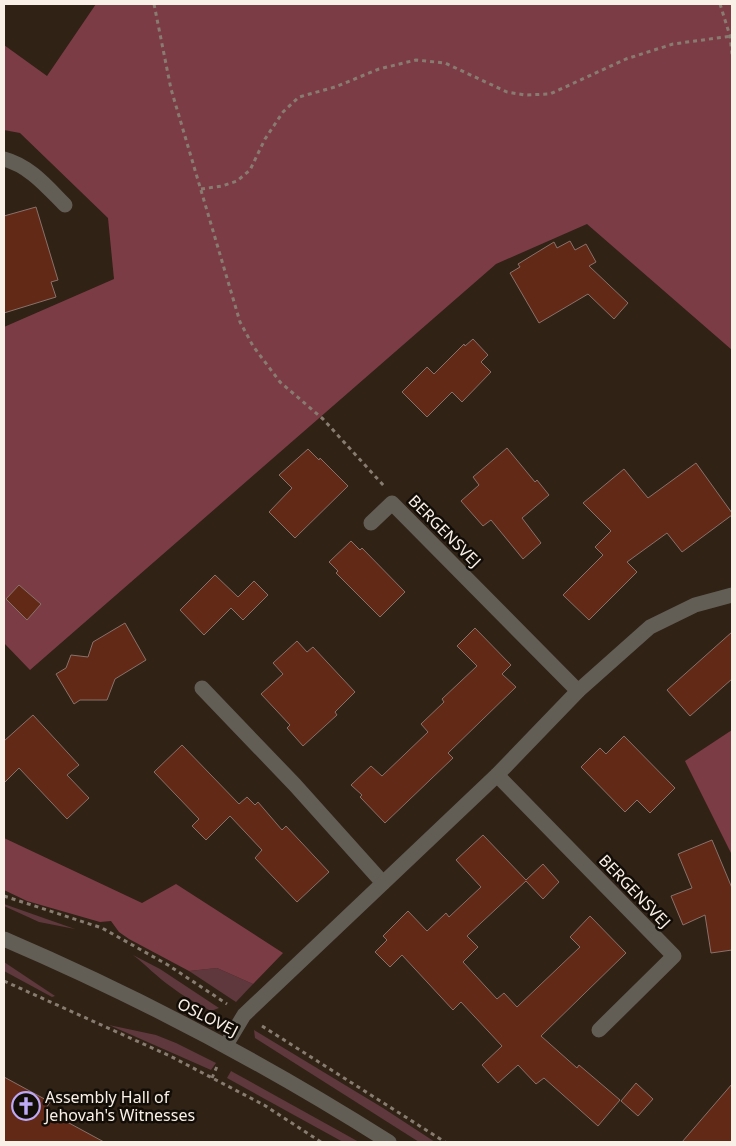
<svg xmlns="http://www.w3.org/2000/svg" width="736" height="1146" viewBox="0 0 736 1146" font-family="'Noto Sans',sans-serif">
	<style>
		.green { fill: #5e383d }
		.forest { fill: #7c3c46 }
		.building { fill: #632917; stroke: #88716b }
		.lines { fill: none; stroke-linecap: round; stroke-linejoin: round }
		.path { stroke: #887c71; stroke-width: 3; stroke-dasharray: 4 4; stroke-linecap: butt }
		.minor { stroke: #625e56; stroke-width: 15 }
		.labels { text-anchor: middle; stroke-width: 5; stroke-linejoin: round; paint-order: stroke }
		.street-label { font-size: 16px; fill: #f9f0e7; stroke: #130d08 }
		.poi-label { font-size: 16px; fill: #f9f0e7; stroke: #130d08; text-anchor: start }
	</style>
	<rect width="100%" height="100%" fill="#302215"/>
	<!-- green -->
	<g class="green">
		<polygon points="4,904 75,929 39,922 4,906"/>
		<path d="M133,955L160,969L219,1008L211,1011C197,1004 183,996 170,986C157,977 146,965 133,955Z"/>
		<polygon points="4,962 55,996 52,997 4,971"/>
		<polygon points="217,968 253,984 236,1002 189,971"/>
		<polygon points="109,1025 156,1035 176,1043 216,1063 211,1070"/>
		<polygon points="254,1030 383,1108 435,1142 419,1142 255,1038"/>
		<polygon points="231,1071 359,1142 343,1142 227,1078"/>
	</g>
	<!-- forest -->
	<g class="forest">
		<polygon points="96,4 732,4 732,350 587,224 496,264 30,670 4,643 4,327 114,279 108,218 20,133 4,130 4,45 47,76"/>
		<polygon points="732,730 732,855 685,761"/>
		<polygon points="4,838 142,903 176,884 283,953 253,984 217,968 189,971 129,939 119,932 111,921 100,922 27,901 4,890"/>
	</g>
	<!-- building -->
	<g class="building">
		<polygon points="36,207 58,280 51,282 56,297 4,313 4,216"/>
		<polygon points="570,241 575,250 586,244 596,262 589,266 628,303 614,319 588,294 539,323 510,273 520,267 518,264 554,242 557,248"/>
		<polygon points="473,339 488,355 481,362 491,372 462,402 452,392 427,417 402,392 427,367 434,374 464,344 465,346"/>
		<polygon points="507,448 535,482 537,480 549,495 522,518 541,543 523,559 491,520 483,526 461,501 479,485 473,477"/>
		<polygon points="308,449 319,460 320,458 348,486 295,538 269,512 292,488 279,475"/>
		<polygon points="696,463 732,513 732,515 682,552 667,533 627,562 637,572 589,620 563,595 603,555 595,547 611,531 583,503 624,469 648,498"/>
		<polygon points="351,541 360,550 362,548 405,592 380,617 336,573 338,571 329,562"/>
		<polygon points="215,575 238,597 254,581 268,595 243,620 231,608 204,635 180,610"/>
		<polygon points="19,585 41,604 27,620 6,599"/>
		<polygon points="125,623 146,660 115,679 107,700 80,700 74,704 56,674 66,668 71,655 88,657 93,642"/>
		<polygon points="475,628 511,665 502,674 516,687 448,753 453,758 385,823 360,797 362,795 351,785 371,766 382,776 428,732 421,724 444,702 442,699 477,666 457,646"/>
		<polygon points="732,632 732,679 690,716 667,690"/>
		<polygon points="297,641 307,652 313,647 355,692 335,712 337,715 303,746 287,728 290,725 261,694 283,674 273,663"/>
		<polygon points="33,715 79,765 67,775 89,798 67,819 19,768 4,783 4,741"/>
		<polygon points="624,736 675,788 650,813 637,800 625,812 581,767 600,748 606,754"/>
		<polygon points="182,745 239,804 247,797 255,805 258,802 282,830 286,826 329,872 297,902 255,858 262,850 230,816 206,840 192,826 199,819 154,772"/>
		<polygon points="483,835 526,880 543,864 559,882 543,899 526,881 467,936 478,947 463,962 497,999 504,993 517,1007 580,947 570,937 590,916 626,953 541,1036 577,1068 579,1065 620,1100 598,1126 544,1078 536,1084 518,1065 498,1083 482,1065 502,1046 461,1002 453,1010 402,955 390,967 375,952 387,940 383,936 408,911 427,931 446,913 449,917 481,887 456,860"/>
		<polygon points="712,840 732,888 732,950 711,953 705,915 683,925 671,896 692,888 678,854"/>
		<polygon points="4,1077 50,1102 45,1110 104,1142 4,1142"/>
		<polygon points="636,1083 653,1099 638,1116 621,1101"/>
		<polygon points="732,1084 732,1142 682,1142"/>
	</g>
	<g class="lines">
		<!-- path -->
		<g class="path">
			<polyline points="154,4 171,89 240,322 253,346 280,382 323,419 384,486"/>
			<polyline points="720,4 730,36 732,54"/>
			<polyline points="201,189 222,186 237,181 250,170 265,139 283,112 299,97 335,87 379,69 416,60 445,63 507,92 525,95 550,94 626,59 673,44 732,36"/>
			<polyline points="4,896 102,928 168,965 227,1004"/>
			<polyline points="4,981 170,1056 264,1105 321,1142"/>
			<polyline points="262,1026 445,1142"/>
			<polyline points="212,1078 218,1064"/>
		</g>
		<!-- minor -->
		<g class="minor">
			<path d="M4,159C30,166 47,187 65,205"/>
			<polyline points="371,523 392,503 578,691"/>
			<polyline points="202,688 295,785 383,883"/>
			<polyline points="497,775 674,956 599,1030"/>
			<path d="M4,939C137,996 266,1064 389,1142"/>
			<polyline points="226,1045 244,1015 497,775 578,691 650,627 695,605 732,595"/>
		</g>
	</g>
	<!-- icons -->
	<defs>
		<symbol id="church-ring" viewBox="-11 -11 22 22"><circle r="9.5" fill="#130d08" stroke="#bda9f5" stroke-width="1.5"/><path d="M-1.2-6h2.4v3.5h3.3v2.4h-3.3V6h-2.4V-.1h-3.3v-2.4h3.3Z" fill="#bda9f5"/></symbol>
	</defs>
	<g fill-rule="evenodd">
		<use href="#church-ring" x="10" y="1090" width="32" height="32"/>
	</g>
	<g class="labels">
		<!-- street labels -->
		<g class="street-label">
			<text transform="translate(445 531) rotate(45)" y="6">BERGENSVEJ</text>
			<text transform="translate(635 891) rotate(46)" y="6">BERGENSVEJ</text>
			<text transform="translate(208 1017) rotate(27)" y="6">OSLOVEJ</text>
		</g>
		<!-- poi labels -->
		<g class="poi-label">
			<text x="45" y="1103">Assembly Hall of<tspan x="45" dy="18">Jehovah's Witnesses</tspan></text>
		</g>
	</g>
	<!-- border -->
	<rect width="736" height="1146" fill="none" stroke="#f9f0e7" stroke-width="10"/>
</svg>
